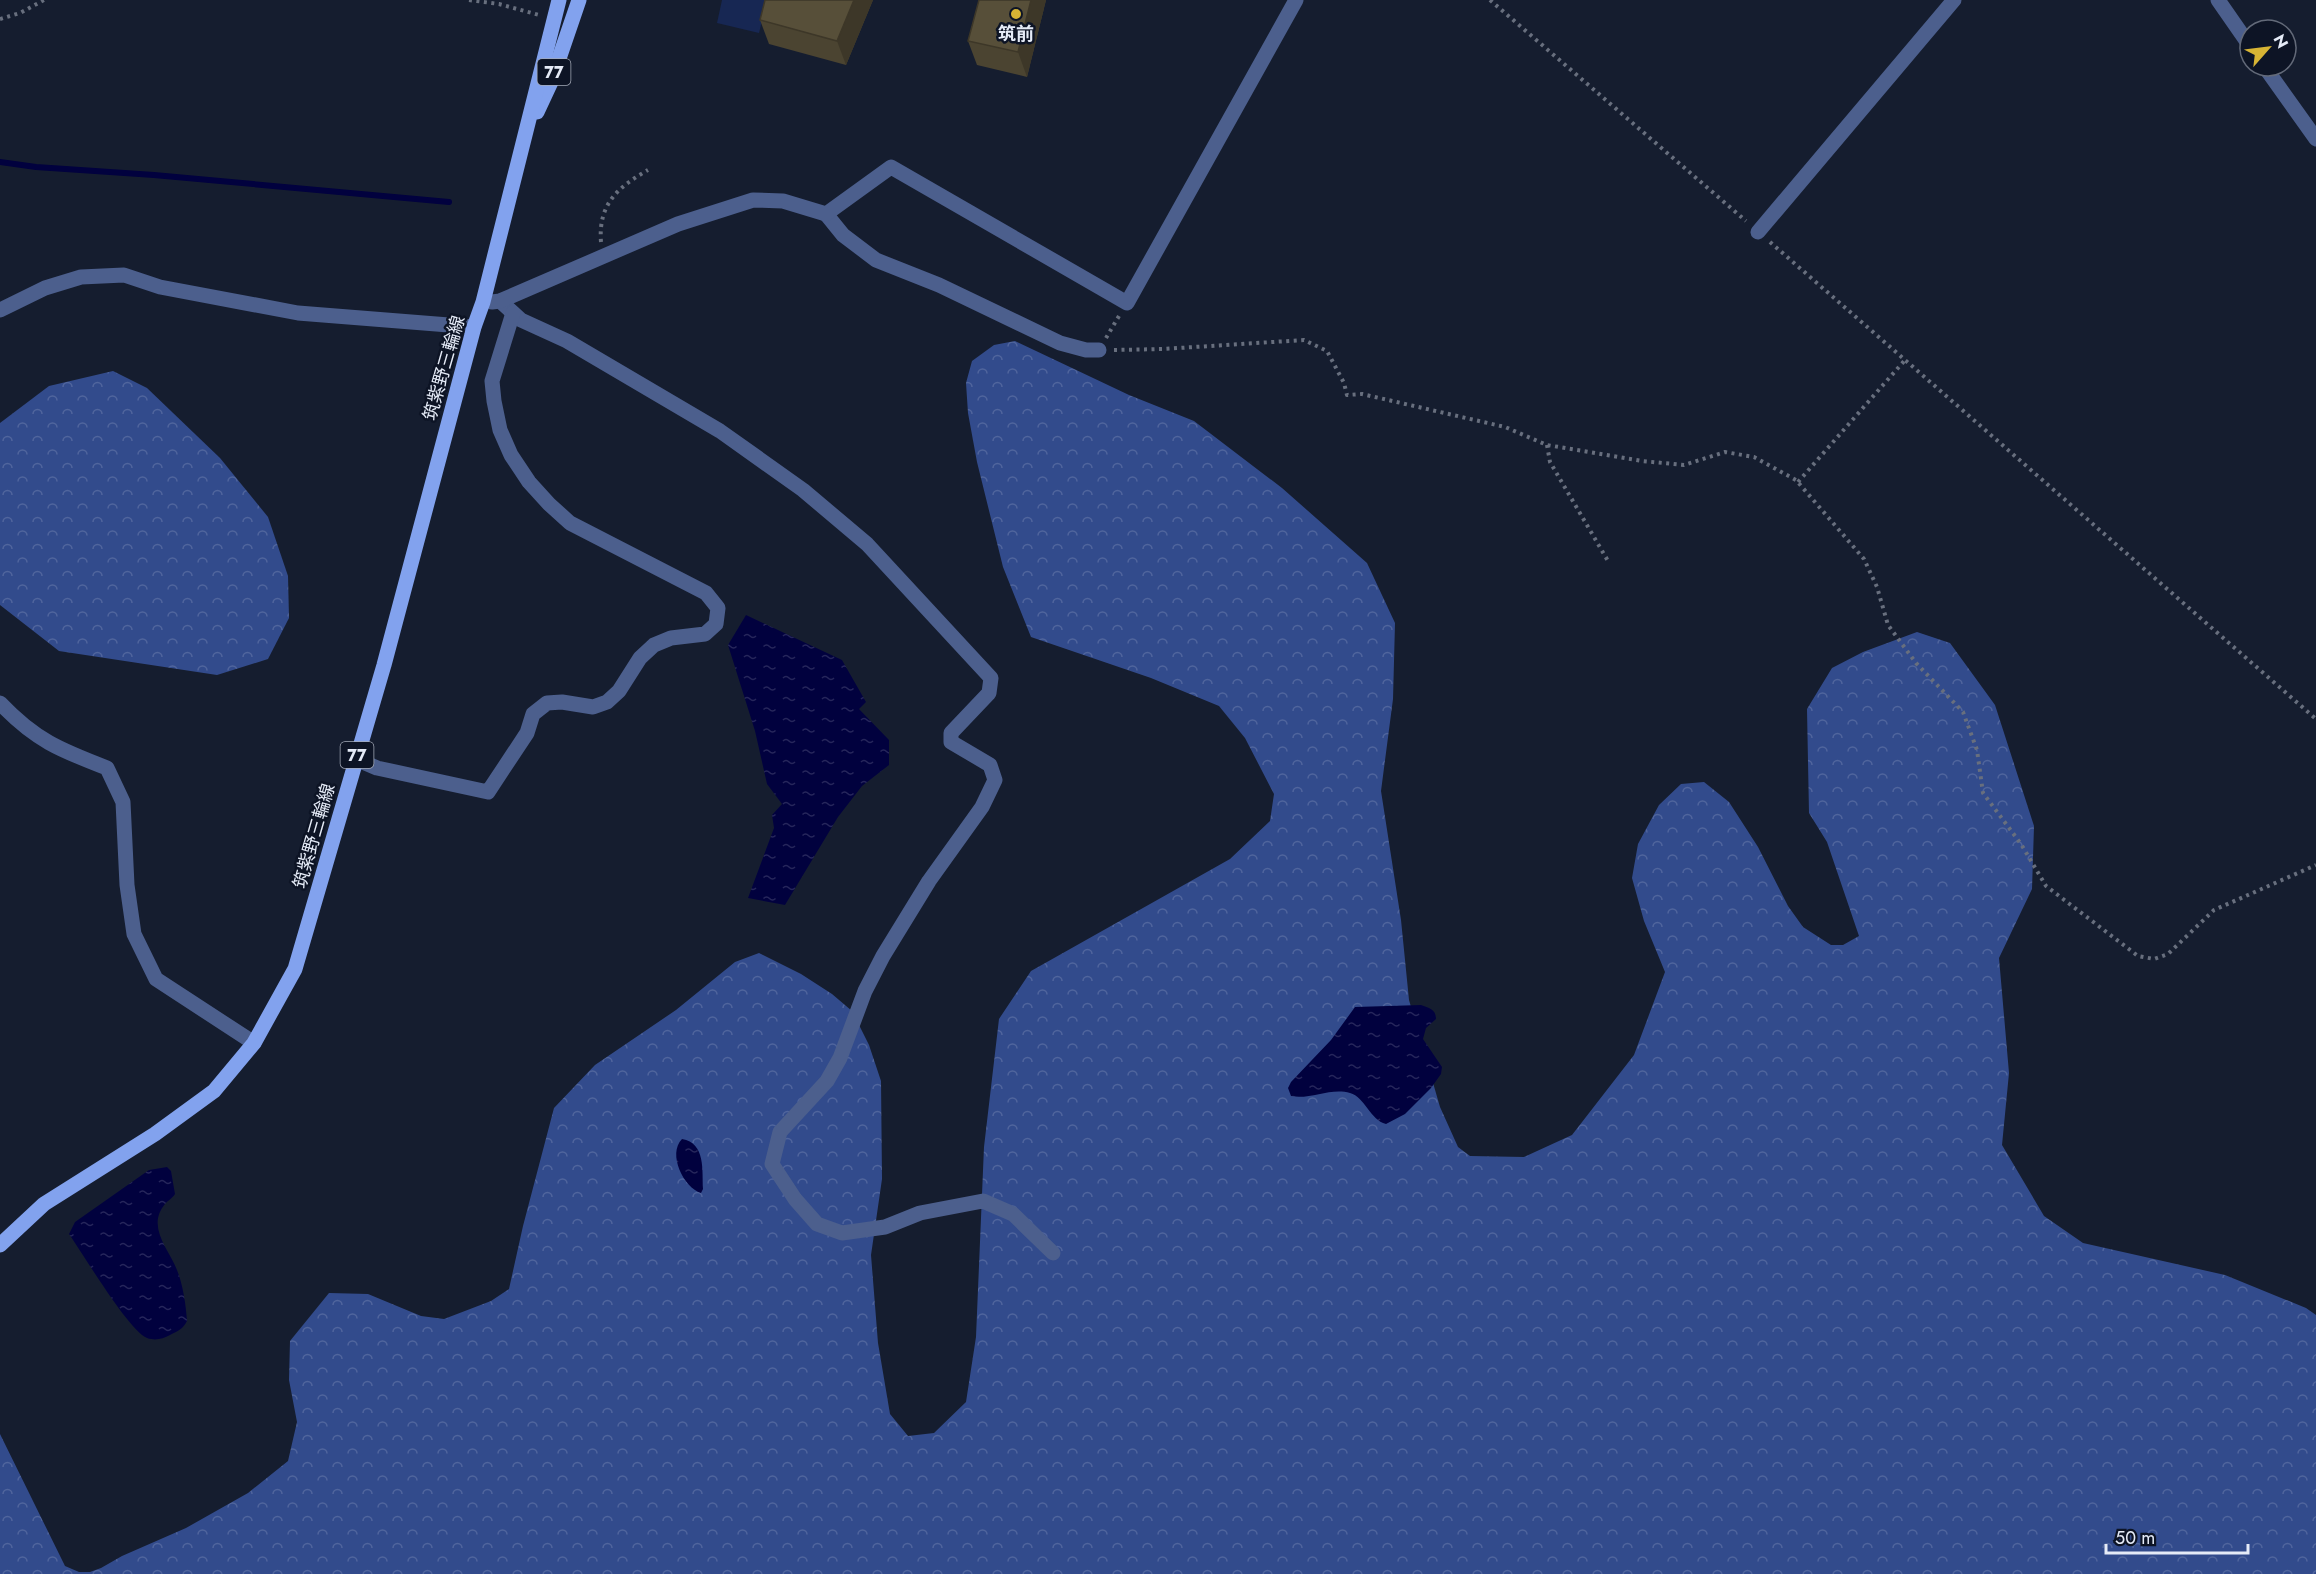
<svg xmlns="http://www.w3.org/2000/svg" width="2316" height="1574" viewBox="0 0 2316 1574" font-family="Jost,'Noto Sans JP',sans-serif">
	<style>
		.forest { fill: url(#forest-crowns) }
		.park { fill: #172753 }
		.water { fill: url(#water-ripples) }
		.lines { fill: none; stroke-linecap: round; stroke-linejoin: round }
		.stream { stroke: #01013e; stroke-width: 6 }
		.path { stroke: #686f7e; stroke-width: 4; stroke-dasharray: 3 4.5; stroke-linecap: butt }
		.minor { stroke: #4c5f8d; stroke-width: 15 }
		.major { stroke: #82a2ee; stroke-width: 15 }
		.wall { fill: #4b4431 }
		.shaded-wall { fill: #3d3728 }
		.building { fill: #574f39; stroke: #3d3728; stroke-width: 1.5 }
		.poi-dot { fill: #d7b434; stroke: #0d1425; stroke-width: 2 }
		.labels { text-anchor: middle; stroke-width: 5; stroke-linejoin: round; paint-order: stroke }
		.shield { fill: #0d1425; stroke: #a4aab8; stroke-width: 1.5 }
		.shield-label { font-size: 16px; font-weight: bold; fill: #e5ebf7 }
		.poi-label { font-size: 18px; font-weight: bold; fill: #e5ebf7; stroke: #0d1425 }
		.street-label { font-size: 18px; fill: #e5ebf7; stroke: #0d1425 }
	</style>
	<defs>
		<pattern id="forest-crowns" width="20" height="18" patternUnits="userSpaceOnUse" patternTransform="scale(1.5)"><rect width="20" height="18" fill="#324b8c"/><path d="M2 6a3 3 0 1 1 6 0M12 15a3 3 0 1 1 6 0" fill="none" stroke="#50659d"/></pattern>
		<pattern id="water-ripples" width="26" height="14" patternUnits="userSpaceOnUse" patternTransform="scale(1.5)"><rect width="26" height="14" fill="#01013e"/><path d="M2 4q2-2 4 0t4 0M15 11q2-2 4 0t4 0" fill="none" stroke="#26265b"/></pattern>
	</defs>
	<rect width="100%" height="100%" fill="#151d2f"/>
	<!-- forest -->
	<g class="forest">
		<polygon points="1015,341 1129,395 1194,421 1282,488 1367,563 1395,623 1393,699 1381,791 1401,920 1409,1000 1440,1107 1458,1147 1470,1156 1524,1157 1572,1135 1634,1055 1665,972 1644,921 1632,878 1638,844 1659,805 1681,784 1704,782 1729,802 1758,847 1788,906 1803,927 1831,945 1843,945 1859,936 1827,842 1809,813 1807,709 1832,668 1863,652 1917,632 1950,643 1995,705 2034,826 2032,889 1999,958 2009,1073 2002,1145 2044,1216 2083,1243 2225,1275 2306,1308 2316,1315 2316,1574 0,1574 0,1434 65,1566 79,1572 90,1572 101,1568 122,1556 186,1528 248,1493 288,1461 297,1422 289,1380 290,1341 329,1293 368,1294 421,1316 444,1319 491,1301 509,1289 523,1226 554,1108 595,1065 676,1010 735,962 759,953 801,974 832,994 852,1011 869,1045 881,1081 882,1179 871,1255 878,1343 890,1414 908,1436 934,1433 966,1402 976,1337 984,1147 999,1019 1031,971 1230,859 1270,821 1274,794 1245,738 1219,706 1151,678 1031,637 1003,567 977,462 968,413 966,383 972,361 994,345"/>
		<polygon points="113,371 147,388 220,458 268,517 288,576 289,618 268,659 217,675 59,651 0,605 0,423 49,386"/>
	</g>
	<!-- park -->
	<polygon class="park" points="722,0 767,0 759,33 717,23"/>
	<!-- water -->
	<g class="water">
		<polygon points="746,615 842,660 866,702 859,709 889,740 889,765 862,786 838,817 785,905 748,898 774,828 772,815 782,804 767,784 755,731 728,645"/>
		<path d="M1421,1005C1429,1008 1436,1009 1436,1019L1426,1028L1423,1039L1442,1067L1441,1074L1431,1088L1405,1114L1386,1124C1370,1120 1365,1097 1350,1093C1331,1087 1310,1100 1291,1096L1288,1088L1291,1082L1331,1040L1355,1007Z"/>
		<path d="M682,1139C706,1143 702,1171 703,1189L701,1193C684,1188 667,1154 682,1139Z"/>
		<path d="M167,1167L171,1171L175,1194C172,1199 168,1200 165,1204C146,1227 169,1249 177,1270C183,1285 186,1305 187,1321C183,1329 178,1331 170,1335C163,1339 155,1341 147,1338C129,1331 83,1254 69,1234L75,1222L149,1170Z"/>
	</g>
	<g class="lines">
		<!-- stream -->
		<polyline class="stream" points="0,162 36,167 154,175 449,202"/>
		<!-- path -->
		<g class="path">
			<polyline points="469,0 499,4 539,15"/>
			<polyline points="1490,0 1746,221"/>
			<polyline points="0,19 20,13 44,0"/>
			<path d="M601,242C598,204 618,187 648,170"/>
			<polyline points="1770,242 2316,719"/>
			<polyline points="1106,338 1119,316"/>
			<polyline points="1114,350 1163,349 1304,340 1327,351 1344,383 1347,395 1362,394 1505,427 1547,445 1642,461 1684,465 1725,452 1754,457 1796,480 1864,559 1877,587 1888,625 1916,663 1963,712 1977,750 1983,793 2021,844 2046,886 2138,956 2154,959 2168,954 2214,910 2316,865"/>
			<polyline points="1547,445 1550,462 1608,561"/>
			<polyline points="1798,482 1905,360"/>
		</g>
		<!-- minor -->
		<g class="minor">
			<polyline points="2218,0 2250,46"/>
			<polyline points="2264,66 2316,139"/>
			<polyline points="826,214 843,235 876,260 939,285 1060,343 1086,350 1099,350"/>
			<polyline points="1758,232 1954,0"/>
			<polyline points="500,301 521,320 567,341 720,431 803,490 867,544 991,678 989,693 951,733 951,742 990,765 995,780 982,807 929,881 883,956 865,991 840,1058 827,1081 780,1132 772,1164 795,1199 817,1224 842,1233 885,1227 920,1213 983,1201 1013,1214 1053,1253"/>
			<polyline points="492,302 500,301 678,224 753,200 783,201 826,214 891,167 1127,303 1296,0"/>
			<polyline points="0,310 45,288 81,277 124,275 160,287 298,313 474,327"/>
			<path d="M0,703C35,740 60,750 107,768L123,802L127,885L134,934L156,979L254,1043"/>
			<polyline points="356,759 377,768 488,792 527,733 533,714 547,703 562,702 593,707 607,702 619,691 640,658 654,645 671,638 705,634 716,624 718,608 706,593 570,523 549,504 529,482 511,455 500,430 494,401 492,381 513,313"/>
		</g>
		<!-- major -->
		<g class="major">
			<polyline points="537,112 551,82 579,0"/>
			<polyline points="0,1245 44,1204 155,1134 214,1091 254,1043 295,969 384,665 474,327 483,302 559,0"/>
		</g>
	</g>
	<!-- wall -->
	<g class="wall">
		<polygon points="873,0 846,65 769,44 760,20"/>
		<polygon points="979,0 1046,0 1027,77 977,65 968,41"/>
	</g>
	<!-- shaded-wall -->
	<g class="shaded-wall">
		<polygon points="854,0 873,0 846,65 837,41"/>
		<polygon points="1031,0 1046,0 1027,77 1018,52"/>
	</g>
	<!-- building -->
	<g class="building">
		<polygon points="765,0 854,0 837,41 760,20"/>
		<polygon points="979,0 1031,0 1018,52 968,41"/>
	</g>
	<!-- markers -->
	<circle class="poi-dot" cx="1016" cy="14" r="6"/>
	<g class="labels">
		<!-- shield labels -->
		<g class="shield">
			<rect x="537.5" y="59" width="33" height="26" rx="4.5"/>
			<rect x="340.5" y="742" width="33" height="26" rx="4.5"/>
		</g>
		<g class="shield-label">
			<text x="554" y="78">77</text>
			<text x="357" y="761">77</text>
		</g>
		<!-- poi labels -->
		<g class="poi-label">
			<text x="1016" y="40">筑前</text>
		</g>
		<!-- street labels -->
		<g class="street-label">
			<text transform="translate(444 368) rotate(-74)" y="6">筑紫野三輪線</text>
			<text transform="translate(314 836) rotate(-74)" y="6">筑紫野三輪線</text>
		</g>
	</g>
	<!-- north arrow -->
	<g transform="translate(2268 48) rotate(62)"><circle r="28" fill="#0d1425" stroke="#636a79" stroke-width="1.5"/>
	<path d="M0-4.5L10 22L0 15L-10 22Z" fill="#d7b434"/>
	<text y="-9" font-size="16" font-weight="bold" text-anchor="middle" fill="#e5ebf7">N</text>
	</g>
	<!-- scale -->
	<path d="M2106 1544v9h142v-9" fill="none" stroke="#e5ebf7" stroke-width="3"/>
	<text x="2115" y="1544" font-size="18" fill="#e5ebf7" stroke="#0d1425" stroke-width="4.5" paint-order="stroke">50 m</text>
</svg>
